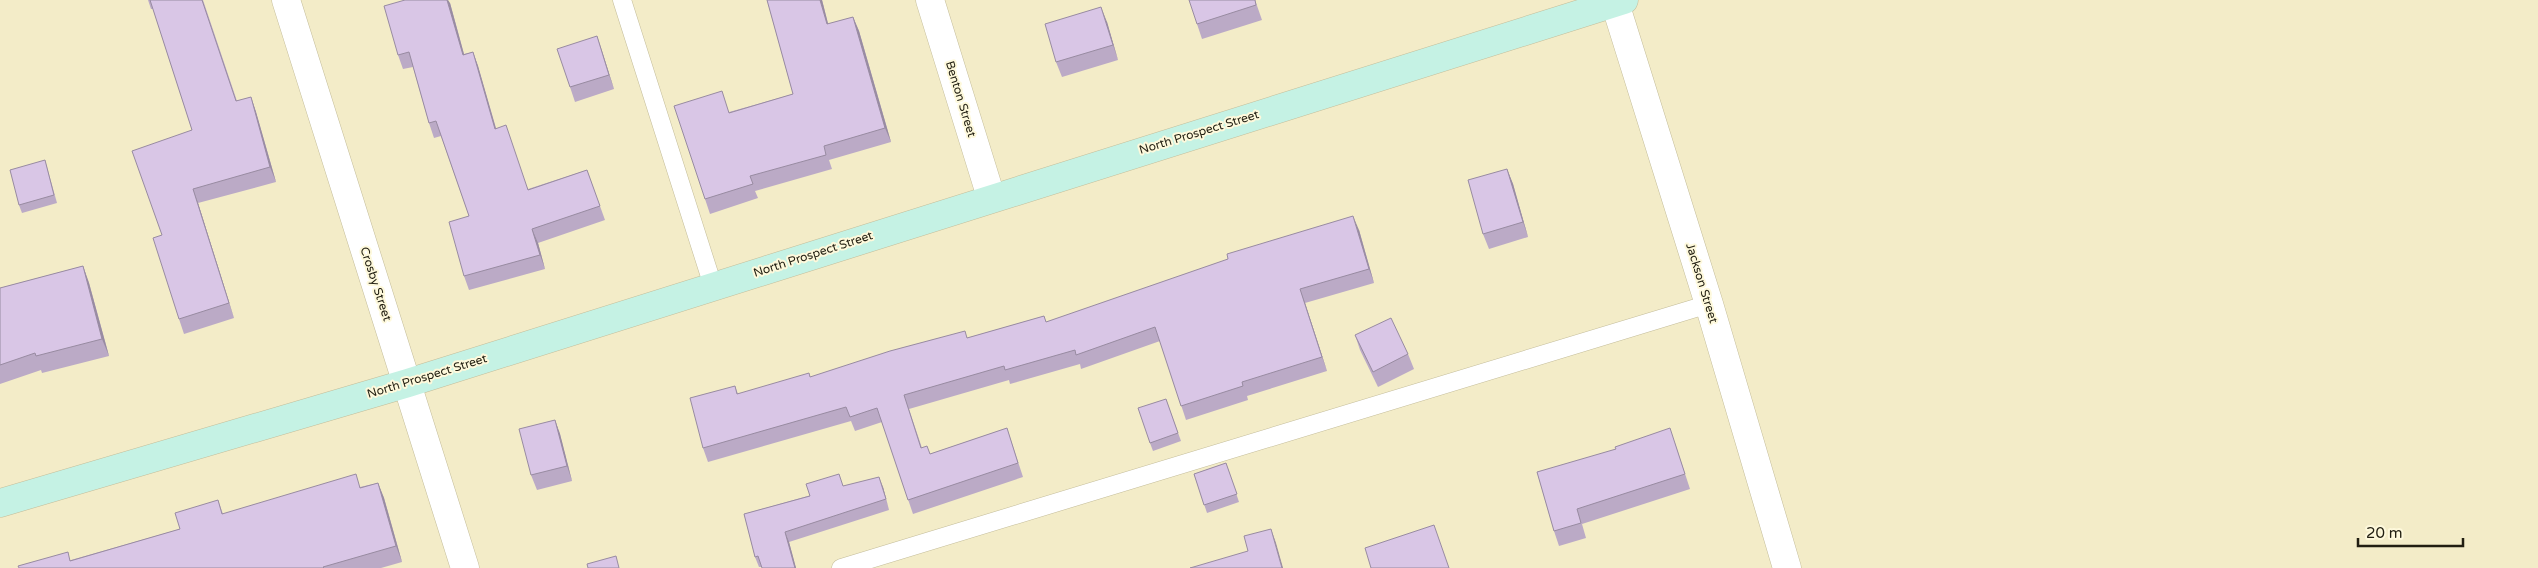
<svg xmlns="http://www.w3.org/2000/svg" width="2538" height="568" viewBox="0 0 2538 568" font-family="'Varela Round',sans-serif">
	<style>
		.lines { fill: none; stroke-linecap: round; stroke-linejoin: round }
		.lane-casing { stroke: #c3bc99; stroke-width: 19 }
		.street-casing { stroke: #c3bc99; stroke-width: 29 }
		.secondary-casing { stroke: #c3bc99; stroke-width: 29 }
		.lane { stroke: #fff; stroke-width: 18 }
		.street { stroke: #fff; stroke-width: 28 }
		.secondary { stroke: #c5f2e4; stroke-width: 28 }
		.wall { fill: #bbaac6 }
		.shaded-wall { fill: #988ba1 }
		.building { fill: #d9c6e6; stroke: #988ba1 }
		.labels { text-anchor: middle; stroke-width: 4; stroke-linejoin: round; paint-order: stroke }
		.street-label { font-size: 12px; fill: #211e11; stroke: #fef9dc }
	</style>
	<rect width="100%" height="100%" fill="#f3ecc8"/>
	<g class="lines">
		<defs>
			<g id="lane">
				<polyline points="622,0 713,286"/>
				<polyline points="841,568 1709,304"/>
			</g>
			<g id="street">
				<polyline points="286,0 465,568"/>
				<polyline points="930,0 991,197"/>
				<polyline points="1614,0 1709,304 1787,568"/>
			</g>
			<polyline id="secondary" points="0,503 408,383 1624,0"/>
		</defs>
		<!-- lane casing -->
		<use href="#lane" class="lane-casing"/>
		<!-- street casing -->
		<use href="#street" class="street-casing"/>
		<!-- secondary casing -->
		<use href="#secondary" class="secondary-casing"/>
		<!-- lane -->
		<use href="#lane" class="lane"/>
		<!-- street -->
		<use href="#street" class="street"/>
		<!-- secondary -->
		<use href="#secondary" class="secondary"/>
	</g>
	<!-- wall -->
	<g class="wall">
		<polygon points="148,0 203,0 237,101 251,97 256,112 276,182 198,203 234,318 184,334 179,319 162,235 192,130 153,9 151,9"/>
		<polygon points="767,0 822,0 828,24 853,17 859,31 891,142 829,160 832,169 755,191 758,198 710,214 705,199 729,112 793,94"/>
		<polygon points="1255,0 1262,20 1202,39 1197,24"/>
		<polygon points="450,3 464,54 473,52 478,66 496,128 528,189 587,170 605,220 538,243 545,269 469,290 464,276 469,216 441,136 434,138 429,123 413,67 403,69 398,55"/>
		<polygon points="1107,22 1118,60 1062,77 1056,62"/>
		<polygon points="597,36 614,89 575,102 570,87"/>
		<polygon points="45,160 57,203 22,213 19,205"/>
		<polygon points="1507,169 1513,184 1528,237 1489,249 1483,234"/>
		<polygon points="1359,230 1374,283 1305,303 1327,371 1247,396 1248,400 1186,420 1160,341 1081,369 1080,364 1010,384 1009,380 909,409 922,448 930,454 1007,428 1023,477 913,514 882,422 855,431 851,421 708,462 703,448 735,386 738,394 811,377 967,338 1044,316 1046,322"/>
		<polygon points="83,266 89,283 109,356 42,373 41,370 0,384 0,288"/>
		<polygon points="1355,335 1408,354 1414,369 1378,387 1360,350"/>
		<polygon points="1166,399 1181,441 1153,451 1150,443"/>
		<polygon points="555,420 560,434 572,481 537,490 531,475"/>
		<polygon points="1675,443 1690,489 1582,524 1586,538 1559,546 1554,531 1537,472"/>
		<polygon points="1226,463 1239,502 1207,513 1194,474"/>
		<polygon points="378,483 384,498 402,562 381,568 19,568 71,560 180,529 218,500 223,514 360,487"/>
		<polygon points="843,486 883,487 889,510 789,542 796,568 762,568 762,567 759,567 755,557 744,514"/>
	</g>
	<!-- shaded-wall -->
	<g class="shaded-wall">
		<polygon points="447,0 448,0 450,3 468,69 463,55"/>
		<polygon points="820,0 822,0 832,39 827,24"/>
		<polygon points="1101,7 1107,22 1118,60 1113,45"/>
		<polygon points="853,17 859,31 891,142 885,128"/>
		<polygon points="597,36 602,51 614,89 609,75"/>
		<polygon points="473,52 478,66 500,143 495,129"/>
		<polygon points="251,97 256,112 276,182 270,167"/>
		<polygon points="1507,169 1513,184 1528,237 1523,222"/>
		<polygon points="193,189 198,203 234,318 229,303"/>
		<polygon points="1353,216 1359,230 1374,283 1369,269"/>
		<polygon points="532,229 538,243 545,269 540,255"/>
		<polygon points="83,266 89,283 109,356 102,339"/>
		<polygon points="1300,289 1305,303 1327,371 1322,357"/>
		<polygon points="555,420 560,434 572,481 567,466"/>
		<polygon points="879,477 883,487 889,510 886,499"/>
		<polygon points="378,483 384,498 402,562 396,546"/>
		<polygon points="1271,529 1276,543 1283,568 1282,568"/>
		<polygon points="785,532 789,542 796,568 795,568"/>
	</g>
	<!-- building -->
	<g class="building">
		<polygon points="150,0 202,0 236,101 251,97 270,167 193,189 229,303 179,319 153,238 162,235 132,151 192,130"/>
		<polygon points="405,0 447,0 463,55 473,52 495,129 506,125 528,190 587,170 600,206 532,229 540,255 464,276 449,222 469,216 436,121 429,123 409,52 398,55 384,6"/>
		<polygon points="767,0 820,0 827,24 853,17 885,128 824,146 826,155 750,176 753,184 705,199 674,106 722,91 729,113 793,94"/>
		<polygon points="1189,0 1255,0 1256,5 1197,24"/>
		<polygon points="1101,7 1113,45 1056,62 1045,24"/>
		<polygon points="597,36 609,75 570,87 557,49"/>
		<polygon points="45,160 54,195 19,205 10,170"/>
		<polygon points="1507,169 1523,222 1483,234 1468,180"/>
		<polygon points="1353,216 1369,269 1300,289 1322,357 1242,382 1243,386 1181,406 1155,327 1076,355 1075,350 1005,370 1004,366 904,395 921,448 927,446 930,454 1007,428 1018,463 908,500 877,408 850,417 846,407 703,448 690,398 735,386 737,394 809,373 810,377 890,351 965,331 967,338 1044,316 1046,322 1228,259 1227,254"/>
		<polygon points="83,266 102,339 36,356 35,353 0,365 0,288"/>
		<polygon points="1391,318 1408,354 1373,372 1355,335"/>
		<polygon points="1166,399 1178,433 1150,443 1138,408"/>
		<polygon points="555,420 567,466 531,475 519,429"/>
		<polygon points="1670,428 1685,474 1577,509 1581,523 1554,531 1537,472 1616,449 1615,447"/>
		<polygon points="1226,463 1237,494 1204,505 1194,474"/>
		<polygon points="356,474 360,488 378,483 396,546 323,567 324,568 19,568 18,566 68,552 70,561 180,529 175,513 218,500 222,514"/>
		<polygon points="839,474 843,486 879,477 886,499 785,532 795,568 762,568 758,556 755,557 744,514 810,496 806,484"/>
		<polygon points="1434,525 1449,568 1371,568 1365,548"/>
		<polygon points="1271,529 1282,568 1190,568 1248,551 1244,536"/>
		<polygon points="616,556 619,568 588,568 587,564"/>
	</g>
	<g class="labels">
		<!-- street labels -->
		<g class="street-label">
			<text transform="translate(961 99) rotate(73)" y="4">Benton Street</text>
			<text transform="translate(1199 132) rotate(-17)" y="4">North Prospect Street</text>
			<text transform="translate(813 254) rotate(-18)" y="4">North Prospect Street</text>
			<text transform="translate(1702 283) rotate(73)" y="4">Jackson Street</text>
			<text transform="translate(376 284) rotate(72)" y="4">Crosby Street</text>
			<text transform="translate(427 376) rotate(-17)" y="4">North Prospect Street</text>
		</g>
	</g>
	<!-- scale -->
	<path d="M2358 538v8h105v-8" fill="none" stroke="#211e11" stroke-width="2.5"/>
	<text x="2366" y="538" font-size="15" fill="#211e11" stroke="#fef9dc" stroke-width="4" paint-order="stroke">20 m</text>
</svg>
